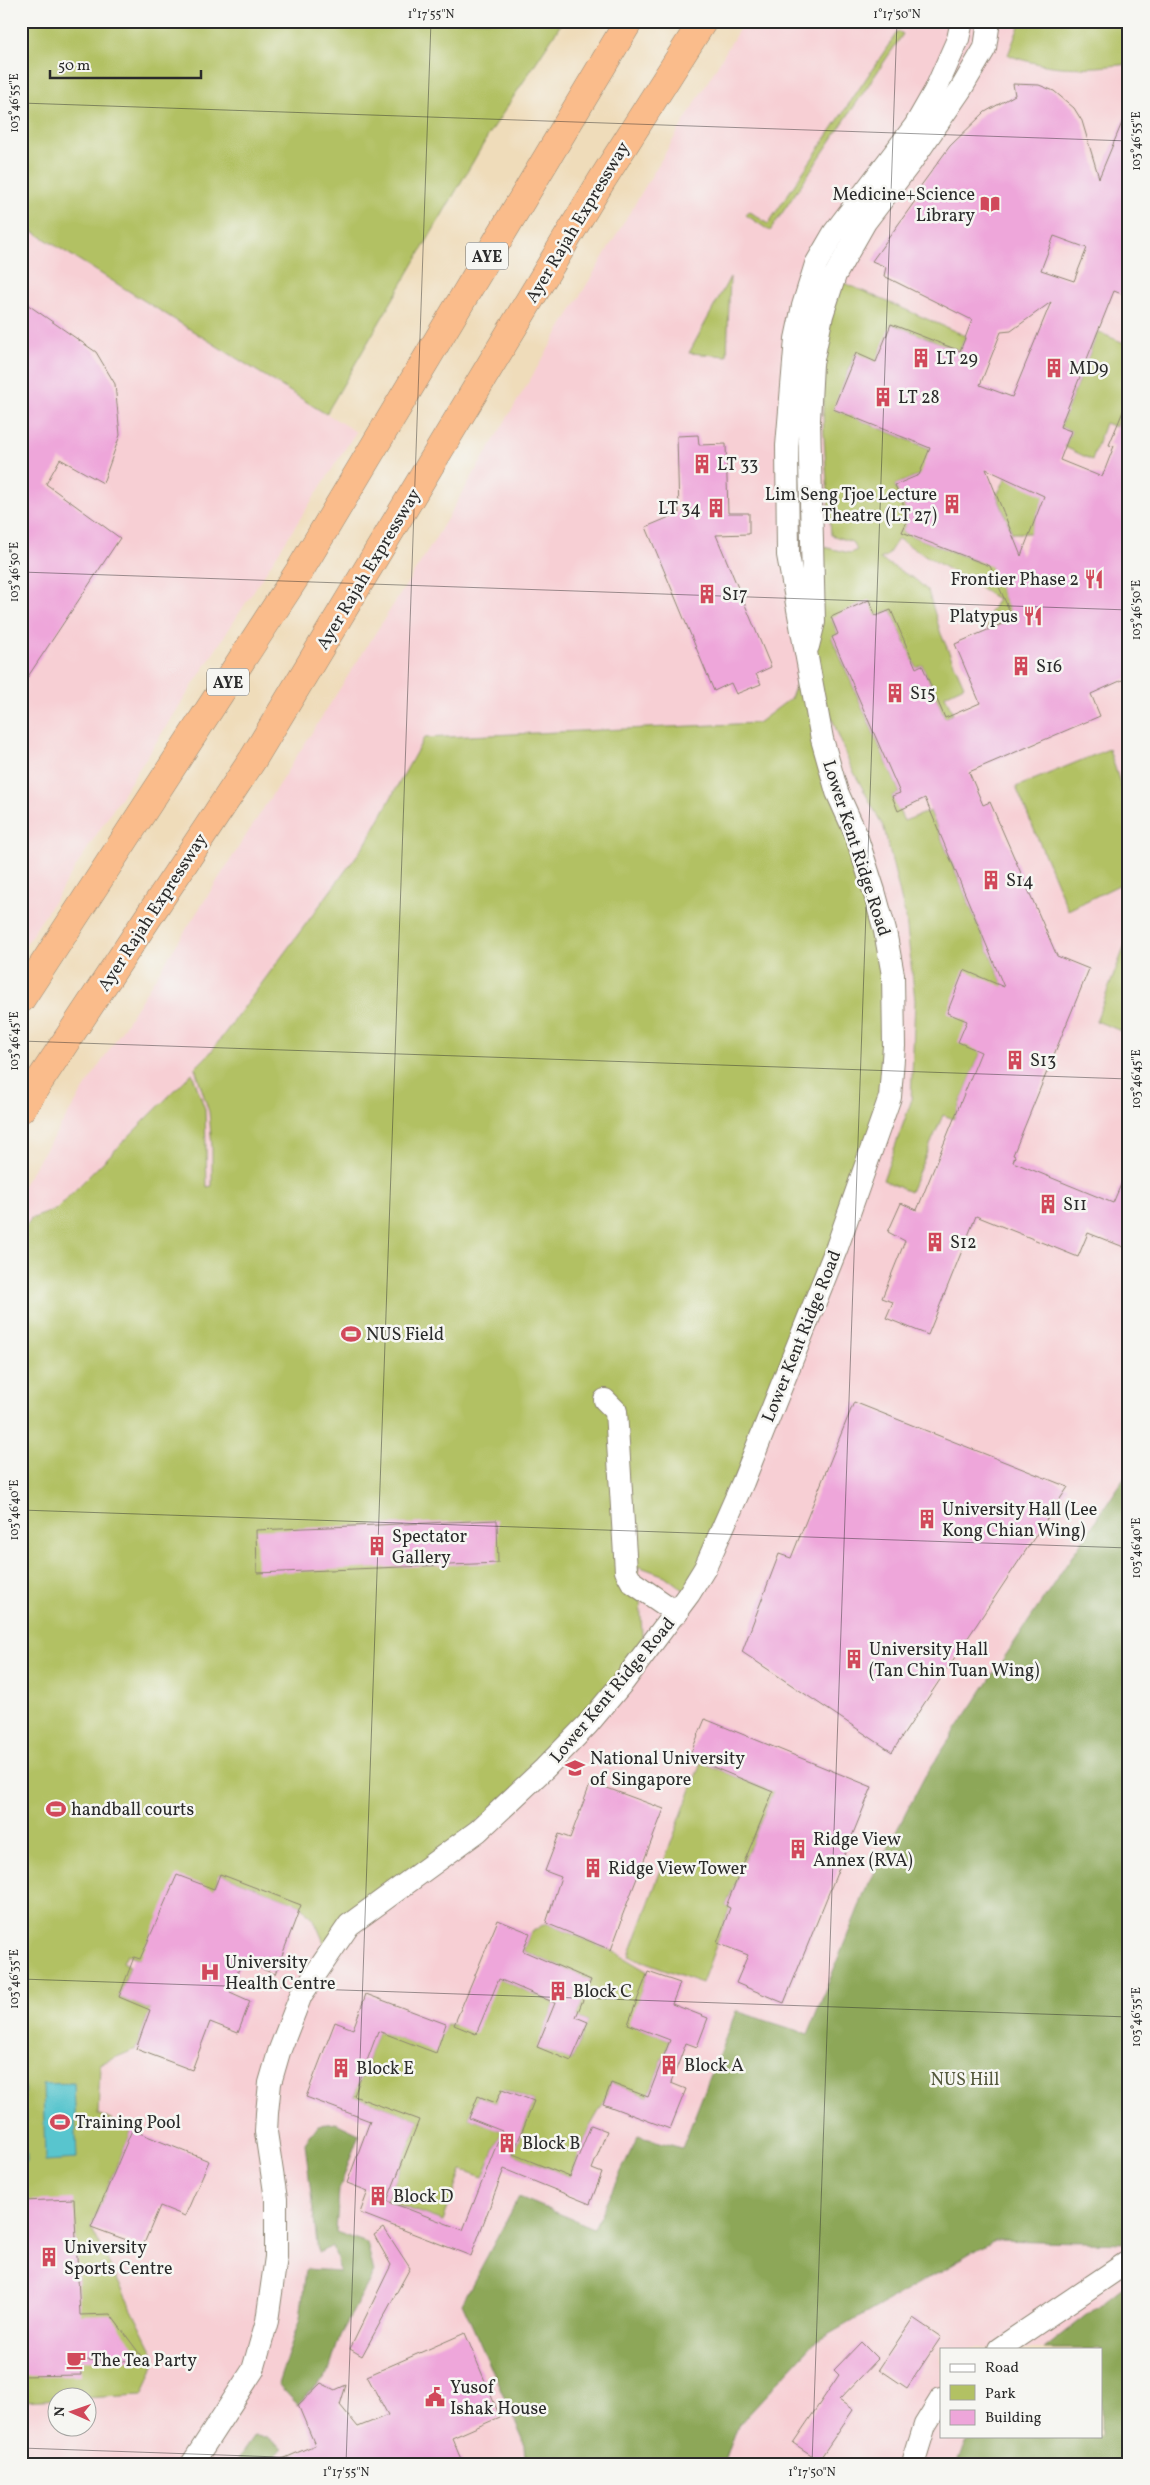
<svg xmlns="http://www.w3.org/2000/svg" width="1150" height="2485" viewBox="0 0 1150 2485" font-family="Vollkorn,serif">
	<style>
		.built { fill: #f7cfd4; fill-rule: evenodd }
		.green { fill: #b2c163; stroke: #6e7647 }
		.forest { fill: #8da759; stroke: #5c6942 }
		.water { fill: #58c5ce; stroke: #42787c }
		.building { fill: #eea6da; fill-rule: evenodd }
		.lines { fill: none; stroke-linecap: round; stroke-linejoin: round }
		.street-casing { stroke: #8d8472; stroke-width: 24 }
		.highway-casing { stroke: #8d8472; stroke-width: 29 }
		.street { stroke: #fff; stroke-width: 22 }
		.highway { stroke: #fabc8b; stroke-width: 28 }
		.ticks { fill: none; stroke: #2b2b2b; stroke-width: 1; stroke-opacity: 0.45 }
		.labels { text-anchor: middle; stroke-width: 5; stroke-linejoin: round; paint-order: stroke }
		.shield { fill: #f6f6f2; stroke: #686867; stroke-width: 1 }
		.shield-label { font-size: 16px; font-weight: bold; fill: #2b2b2b }
		.poi-label { font-size: 18px; fill: #2b2b2b; stroke: #f6f6f2; text-anchor: start }
		.street-label { font-size: 18px; fill: #2b2b2b; stroke: #f6f6f2 }
		.park-label { font-size: 18px; fill: #54583c; stroke: #f6f6f2 }
		.neatline { fill: none; stroke: #2b2b2b; stroke-width: 2 }
		.ticks-label { font-size: 12px; text-anchor: middle; fill: #2b2b2b }
	</style>
	<rect width="100%" height="100%" fill="#f6f6f2"/>
	<filter id="ink" filterUnits="userSpaceOnUse"><feTurbulence type="fractalNoise" baseFrequency=".02" numOctaves="2"/><feDisplacementMap in="SourceGraphic" scale="10" xChannelSelector="R" yChannelSelector="G"/><feConvolveMatrix kernelMatrix="1 2 1 2 8 2 1 2 1" color-interpolation-filters="sRGB"/></filter>
	<filter id="wash" filterUnits="userSpaceOnUse"><feTurbulence type="fractalNoise" baseFrequency=".0096" numOctaves="4" result="noise"/><feDisplacementMap in="SourceGraphic" scale="20" xChannelSelector="R" yChannelSelector="G"/><feGaussianBlur stdDeviation="1.12" result="paint"/><feColorMatrix in="noise" values="0 0 0 0 0 0 0 0 0 0 0 0 0 0 0 0 0 1.4 0 .05"/><feComposite in="paint" operator="in"/></filter>
	<g filter="url(#wash)">
		<rect width="100%" height="100%" fill="#efdcba"/>
		<!-- built -->
		<g class="built">
			<path d="M744,21H1129V2464H21V1188L429,549ZM941,2349H1101V2436H941ZM58,2398H88V2428H58Z"/>
			<polygon points="21,224 356,432 21,952"/>
		</g>
		<!-- green -->
		<g class="green">
			<polygon points="21,21 563,21 488,136 326,414 21,224"/>
			<path d="M1021,21H1129V64C1083,69 1052,71 1008,55Z"/>
			<polygon points="898,31 903,34 770,231 746,215 749,211 768,224"/>
			<polygon points="730,277 727,356 689,353"/>
			<path d="M842,282L966,336L960,351L892,324L876,362L855,354L834,409L930,449L933,469L895,485L907,513L903,517L908,519L902,532L976,561L988,560L1013,619L987,630L988,616L998,599L898,539L887,556L880,559L916,580L928,591L941,634L964,686L945,695L953,714L945,718L922,665L916,668L891,610L876,616L831,617L838,634L832,638L900,793L892,796L904,821L930,811L1002,982H1009L954,1119L943,1115L910,1192L883,1180L911,1102L915,1000L906,919L884,828L850,765L809,659L894,999L890,1097L689,1594L665,1576L638,1566L643,1651L588,1724L329,1954L315,1922L301,1905L220,1874L181,1974L127,1954L123,1962L130,1966L119,1997L150,2010L136,2049L100,2064L98,2114L132,2130L91,2227L156,2358L143,2395L21,2401V1233L31,1219L56,1209L192,1073L205,1109L207,1187L212,1186V1147L209,1112L195,1068L210,1053L366,843L424,738L758,723L791,698L807,655L814,545L850,553L857,550L852,542L831,535C826,451 811,362 842,282Z"/>
			<polygon points="1098,332 1129,345 1129,395 1116,427 1105,423 1092,460 1065,447 1071,431 1060,427"/>
			<polygon points="1006,478 1051,479 1030,533 1012,533 997,495"/>
			<polygon points="1109,749 1129,811 1129,880 1068,910 1016,787"/>
			<polygon points="1129,935 1129,1034 1096,1021"/>
			<polygon points="701,1762 773,1792 726,1906 730,1908 702,1983 629,1956"/>
			<polygon points="546,1923 611,1950 648,1972 629,2024 670,2040 648,2097 611,2083 603,2104 591,2125 570,2177 513,2154 534,2101 503,2089 496,2103 478,2096 469,2118 502,2131 483,2177 462,2170 443,2221 387,2201 419,2120 354,2096 378,2031 435,2052 446,2024 454,2025 499,1979 555,2003 538,2047 571,2061 588,2022 576,2017 591,1980 523,1951 530,1933"/>
		</g>
		<!-- forest -->
		<g class="forest">
			<polygon points="1129,1471 1129,2243 994,2240 813,2344 738,2425 724,2464 526,2464 523,2439 462,2303 519,2197 594,2228 638,2136 682,2148 736,2011 808,2034 866,1889 925,1776"/>
			<polygon points="336,2123 359,2134 339,2190 336,2232 367,2243 374,2272 340,2336 328,2374 298,2405 278,2384 300,2318 306,2269 340,2271 333,2246 318,2253 305,2143 318,2125"/>
			<polygon points="1129,2282 1129,2464 956,2464 970,2436 1101,2436 1101,2349 1044,2349"/>
			<polygon points="254,2436 267,2437 282,2449 268,2464 234,2464"/>
		</g>
		<!-- water -->
		<g class="water">
			<polygon points="74,2083 77,2159 45,2161 43,2084"/>
			<polygon points="21,2086 24,2086 27,2162 21,2163"/>
		</g>
		<g id="blocks">
			<!-- building -->
			<g class="building">
				<path d="M1013,84L1039,85L1054,91L1074,108L1082,121L1099,178L1129,106V258L1123,273L1129,276V297L1114,291L1060,427L1071,431L1060,460L1102,477L1114,446L1109,445L1129,397V677L1091,694L1100,716L969,772L983,805L990,802L1057,956L1089,969L1013,1155L1015,1156L1013,1162L1113,1203L1129,1166V1249L1088,1233L1078,1257L976,1216L928,1335L886,1318L893,1302L882,1298L905,1241L888,1232L901,1203L917,1210L981,1052L958,1042L967,1021L947,1013L964,970L1004,987L925,798L898,811L892,796L900,793L832,637L838,634L831,617L869,600L876,616L891,610L916,668L922,665L945,718L980,703L955,644L1013,619L990,566L902,532L908,519L903,517L907,513L895,485L919,475L930,448L833,409L856,353L876,362L891,324L960,351L972,320L884,276L886,267L872,261L920,194L917,191L950,146L985,112L1015,95ZM1054,236L1087,248L1074,281L1041,270ZM1051,302L1012,397L980,385L1001,332L1011,331ZM986,469L1044,496L1021,556Z"/>
				<polygon points="21,300 96,352 115,384 120,435 103,483 60,459 46,484 120,538 21,687"/>
				<polygon points="698,435 699,445 726,444 728,513 749,513 749,534 716,535 771,667 756,674 761,684 736,694 731,683 714,691 646,527 679,513 677,436"/>
				<polygon points="854,1402 1068,1487 892,1752 742,1652 779,1554 791,1558"/>
				<polygon points="497,1520 498,1563 257,1573 256,1530"/>
				<polygon points="705,1719 872,1787 784,2003 736,1983 748,1955 717,1943 730,1908 726,1906 773,1792 689,1757"/>
				<polygon points="591,1782 664,1809 621,1919 622,1920 611,1950 546,1923 561,1877 545,1871 559,1834 570,1838"/>
				<polygon points="220,1874 301,1905 275,1974 242,1961 230,1992 250,2001 238,2033 210,2022 192,2070 136,2049 150,2010 119,1997 134,1957 140,1959 177,1875 214,1889"/>
				<polygon points="498,1920 530,1933 523,1951 591,1980 576,2017 588,2022 571,2061 537,2047 555,2003 499,1979 476,2034 454,2025"/>
				<polygon points="648,1972 680,1983 672,2004 708,2018 697,2047 686,2043 671,2083 686,2089 670,2129 603,2104 611,2083 648,2097 670,2040 628,2024"/>
				<polygon points="366,1994 446,2024 436,2053 378,2031 354,2096 419,2120 387,2201 463,2230 502,2131 469,2118 478,2096 496,2103 502,2089 534,2101 513,2154 570,2177 591,2125 607,2131 592,2169 602,2173 590,2204 504,2169 471,2256 360,2213 368,2191 347,2183 370,2121 306,2097 335,2022 353,2029"/>
				<polygon points="132,2130 209,2161 185,2216 160,2206 143,2246 91,2227"/>
				<polygon points="74,2199 80,2315 110,2314 145,2361 80,2360 81,2375 21,2376 21,2201"/>
				<polygon points="384,2228 410,2268 362,2356 350,2349 391,2265 374,2235"/>
				<polygon points="913,2318 941,2337 907,2388 879,2369"/>
				<polygon points="465,2333 500,2417 452,2438 463,2464 271,2464 315,2445 298,2405 321,2383 335,2390 346,2385 340,2405 358,2427 388,2415 367,2376"/>
				<polygon points="861,2342 878,2359 839,2400 853,2410 819,2460 793,2443 839,2375 834,2370"/>
			</g>
		</g>
	</g>
	<g filter="url(#ink)">
		<use href="#blocks" fill-opacity="0" stroke="#8d8472" stroke-width="1"/>
		<g class="lines">
			<defs>
				<g id="street">
					<polyline points="808,646 814,622 809,420 812,364 822,315 835,275 865,222 911,162 961,89 985,48 989,21"/>
					<polyline points="605,1400 616,1411 626,1571 632,1582 677,1613"/>
					<polyline points="999,2349 1129,2261"/>
					<polyline points="192,2464 253,2370 267,2321 276,2257 276,2199 266,2132 267,2113 270,2083 279,2052 301,1995 349,1925 478,1831 544,1769 588,1724 624,1681 689,1594 705,1568 743,1482 837,1247 890,1097 894,1046 893,975 885,931 874,891 855,832 837,792 822,739 788,555 787,446 796,339 803,306 816,264 834,233 915,126 935,91 958,39 962,21"/>
					<polyline points="913,2464 925,2425 941,2399"/>
				</g>
				<g id="highway">
					<polyline points="21,999 300,570 629,21"/>
					<polyline points="21,1109 253,759 602,180 703,21"/>
				</g>
			</defs>
			<!-- street casing -->
			<use href="#street" class="street-casing"/>
			<!-- highway casing -->
			<use href="#highway" class="highway-casing"/>
			<!-- street -->
			<use href="#street" class="street"/>
			<!-- highway -->
			<use href="#highway" class="highway"/>
		</g>
	</g>
	<!-- ticks -->
	<path class="ticks" d="M21,103L1129,141M21,572L1129,610M21,1041L1129,1079M21,1510L1129,1548M21,1979L1129,2017M21,2448L479,2464M346,2464L431,21M812,2464L897,21"/>
	<!-- icons -->
	<defs>
		<symbol id="library-bare" viewBox="-9 -9 18 18"><path d="M-6-4Q-3-5.5-.7-3.5V5Q-3 3-6 4ZM6-4Q3-5.5 .7-3.5V5Q3 3 6 4Z" fill="#d1495b" stroke="#f6f6f2" stroke-width="2.5" paint-order="stroke"/></symbol>
		<symbol id="building-bare" viewBox="-9 -9 18 18"><path d="M-4-6H4V6H1V3H-1V6H-4ZM-2.5-4.3h1.7v1.8h-1.7ZM.8-4.3h1.7v1.8H.8ZM-2.5-1h1.7V.8h-1.7ZM.8-1h1.7V.8H.8Z" fill="#d1495b" stroke="#f6f6f2" stroke-width="2.5" paint-order="stroke"/></symbol>
		<symbol id="restaurant-bare" viewBox="-9 -9 18 18"><path d="M-5-6h1v4h1v-4h1v4h1v-4h1v5L-1.5 .5V6h-2V.5L-5-1ZM5-6V6H3V1.5H1.5Q1.5-4 5-6Z" fill="#d1495b" stroke="#f6f6f2" stroke-width="2.5" paint-order="stroke"/></symbol>
		<symbol id="stadium-bare" viewBox="-9 -9 18 18"><path d="M0-5a6.5 5 0 1 0 0 10a6.5 5 0 1 0 0-10ZM-3.5-1.8h7v3.6h-7Z" fill="#d1495b" stroke="#f6f6f2" stroke-width="2.5" paint-order="stroke"/></symbol>
		<symbol id="university-bare" viewBox="-9 -9 18 18"><path d="M0-5L7-2L0 1L-7-2ZM-4 1L0 2.5L4 1V4Q0 6-4 4Z" fill="#d1495b" stroke="#f6f6f2" stroke-width="2.5" paint-order="stroke"/></symbol>
		<symbol id="hospital-bare" viewBox="-9 -9 18 18"><path d="M-5-5h3v3.5h4V-5h3V5h-3V1.5h-4V5h-3Z" fill="#d1495b" stroke="#f6f6f2" stroke-width="2.5" paint-order="stroke"/></symbol>
		<symbol id="cafe-bare" viewBox="-9 -9 18 18"><path d="M-5.5-4.5H6V0H3Q3 3.5 0 3.5H-2.5Q-5.5 3.5-5.5 0ZM3-3.2v2h1.7v-2ZM-6 4.5H4V6H-6Z" fill="#d1495b" stroke="#f6f6f2" stroke-width="2.5" paint-order="stroke"/></symbol>
		<symbol id="civic-bare" viewBox="-9 -9 18 18"><path d="M-.6-6.5H3V-4.5H.6V-3L4-1V1h2V6H-6V1h2V-1L-.6-3ZM-1.2 2.5V6h2.4V2.5Z" fill="#d1495b" stroke="#f6f6f2" stroke-width="2.5" paint-order="stroke"/></symbol>
	</defs>
	<g fill-rule="evenodd">
		<use href="#library-bare" x="976" y="190" width="28" height="28"/>
		<use href="#building-bare" x="907" y="344" width="28" height="28"/>
		<use href="#building-bare" x="1040" y="354" width="28" height="28"/>
		<use href="#building-bare" x="869" y="383" width="28" height="28"/>
		<use href="#building-bare" x="688" y="450" width="28" height="28"/>
		<use href="#building-bare" x="938" y="490" width="28" height="28"/>
		<use href="#building-bare" x="702" y="494" width="28" height="28"/>
		<use href="#restaurant-bare" x="1080" y="565" width="28" height="28"/>
		<use href="#building-bare" x="693" y="580" width="28" height="28"/>
		<use href="#restaurant-bare" x="1019" y="602" width="28" height="28"/>
		<use href="#building-bare" x="1007" y="652" width="28" height="28"/>
		<use href="#building-bare" x="881" y="679" width="28" height="28"/>
		<use href="#building-bare" x="977" y="866" width="28" height="28"/>
		<use href="#building-bare" x="1001" y="1046" width="28" height="28"/>
		<use href="#building-bare" x="1034" y="1190" width="28" height="28"/>
		<use href="#building-bare" x="921" y="1228" width="28" height="28"/>
		<use href="#stadium-bare" x="337" y="1320" width="28" height="28"/>
		<use href="#building-bare" x="913" y="1505" width="28" height="28"/>
		<use href="#building-bare" x="363" y="1532" width="28" height="28"/>
		<use href="#building-bare" x="840" y="1645" width="28" height="28"/>
		<use href="#university-bare" x="561" y="1754" width="28" height="28"/>
		<use href="#stadium-bare" x="42" y="1795" width="28" height="28"/>
		<use href="#building-bare" x="784" y="1835" width="28" height="28"/>
		<use href="#building-bare" x="579" y="1854" width="28" height="28"/>
		<use href="#hospital-bare" x="196" y="1958" width="28" height="28"/>
		<use href="#building-bare" x="544" y="1977" width="28" height="28"/>
		<use href="#building-bare" x="655" y="2051" width="28" height="28"/>
		<use href="#building-bare" x="327" y="2054" width="28" height="28"/>
		<use href="#stadium-bare" x="46" y="2108" width="28" height="28"/>
		<use href="#building-bare" x="493" y="2129" width="28" height="28"/>
		<use href="#building-bare" x="364" y="2182" width="28" height="28"/>
		<use href="#building-bare" x="35" y="2243" width="28" height="28"/>
		<use href="#cafe-bare" x="62" y="2346" width="28" height="28"/>
		<use href="#civic-bare" x="421" y="2383" width="28" height="28"/>
	</g>
	<g class="labels">
		<!-- shield labels -->
		<g class="shield">
			<rect x="466" y="242.5" width="42" height="27" rx="4"/>
			<rect x="207" y="668.5" width="42" height="27" rx="4"/>
		</g>
		<g class="shield-label">
			<text x="487" y="262">AYE</text>
			<text x="228" y="688">AYE</text>
		</g>
		<!-- poi labels -->
		<g class="poi-label">
			<text x="975" y="200" text-anchor="end">Medicine+Science<tspan x="975" dy="21">Library</tspan></text>
			<text x="936" y="364">LT 29</text>
			<text x="1069" y="374">MD9</text>
			<text x="898" y="403">LT 28</text>
			<text x="717" y="470">LT 33</text>
			<text x="937" y="500" text-anchor="end">Lim Seng Tjoe Lecture<tspan x="937" dy="21">Theatre (LT 27)</tspan></text>
			<text x="701" y="514" text-anchor="end">LT 34</text>
			<text x="1079" y="585" text-anchor="end">Frontier Phase 2</text>
			<text x="722" y="600">S17</text>
			<text x="1018" y="622" text-anchor="end">Platypus</text>
			<text x="1036" y="672">S16</text>
			<text x="910" y="699">S15</text>
			<text x="1006" y="886">S14</text>
			<text x="1030" y="1066">S13</text>
			<text x="1063" y="1210">S11</text>
			<text x="950" y="1248">S12</text>
			<text x="366" y="1340">NUS Field</text>
			<text x="942" y="1515">University Hall (Lee<tspan x="942" dy="21">Kong Chian Wing)</tspan></text>
			<text x="392" y="1542">Spectator<tspan x="392" dy="21">Gallery</tspan></text>
			<text x="869" y="1655">University Hall<tspan x="869" dy="21">(Tan Chin Tuan Wing)</tspan></text>
			<text x="590" y="1764">National University<tspan x="590" dy="21">of Singapore</tspan></text>
			<text x="71" y="1815">handball courts</text>
			<text x="813" y="1845">Ridge View<tspan x="813" dy="21">Annex (RVA)</tspan></text>
			<text x="608" y="1874">Ridge View Tower</text>
			<text x="225" y="1968">University<tspan x="225" dy="21">Health Centre</tspan></text>
			<text x="573" y="1997">Block C</text>
			<text x="684" y="2071">Block A</text>
			<text x="356" y="2074">Block E</text>
			<text x="75" y="2128">Training Pool</text>
			<text x="522" y="2149">Block B</text>
			<text x="393" y="2202">Block D</text>
			<text x="64" y="2253">University<tspan x="64" dy="21">Sports Centre</tspan></text>
			<text x="91" y="2366">The Tea Party</text>
			<text x="450" y="2393">Yusof<tspan x="450" dy="21">Ishak House</tspan></text>
		</g>
		<!-- street labels -->
		<g class="street-label">
			<text transform="translate(577 222) rotate(-59)" y="6">Ayer Rajah Expressway</text>
			<text transform="translate(368 569) rotate(-59)" y="6">Ayer Rajah Expressway</text>
			<text transform="translate(857 848) rotate(72)" y="6">Lower Kent Ridge Road</text>
			<text transform="translate(152 912) rotate(-57)" y="6">Ayer Rajah Expressway</text>
			<text transform="translate(801 1336) rotate(-68)" y="6">Lower Kent Ridge Road</text>
			<text transform="translate(612 1690) rotate(-50)" y="6">Lower Kent Ridge Road</text>
		</g>
		<!-- park labels -->
		<g class="park-label">
			<text x="965" y="2085">NUS Hill</text>
		</g>
	</g>
	<!-- margin -->
	<rect width="1150" height="2485" fill="none" stroke="#f6f6f2" stroke-width="55"/>
	<!-- legend -->
	<rect x="940" y="2348" width="162" height="90" fill="#f6f6f2" stroke="#a5a5a2"/>
	<rect x="950" y="2364" width="25" height="8" fill="#ffffff" stroke="#a5a5a2"/>
	<text x="985" y="2372" font-size="15" fill="#2b2b2b">Road</text>
	<rect x="950" y="2385" width="25" height="15" fill="#b2c163" stroke="#a5a5a2"/>
	<text x="985" y="2398" font-size="15" fill="#2b2b2b">Park</text>
	<rect x="950" y="2410" width="25" height="15" fill="#eea6da" stroke="#a5a5a2"/>
	<text x="985" y="2422" font-size="15" fill="#2b2b2b">Building</text>
	<!-- north arrow -->
	<g transform="translate(72 2412) rotate(272)"><circle r="24" fill="#f6f6f2" stroke="#a5a5a2"/>
	<path d="M0-4L9 19L0 12L-9 19Z" fill="#d1495b"/>
	<text y="-8" font-size="14" font-weight="bold" text-anchor="middle" fill="#2b2b2b">N</text>
	</g>
	<!-- scale -->
	<path d="M50 70v8h151v-8" fill="none" stroke="#2b2b2b" stroke-width="2.5"/>
	<text x="58" y="70" font-size="15" fill="#2b2b2b" stroke="#f6f6f2" stroke-width="4" paint-order="stroke">50 m</text>
	<rect x="28" y="28" width="1094" height="2430" class="neatline"/>
	<g class="ticks-label">
		<text x="431" y="18">1°17'55"N</text>
		<text x="897" y="18">1°17'50"N</text>
		<text transform="translate(14 103) rotate(-90)" y="4">103°46'55"E</text>
		<text transform="translate(1136 141) rotate(-90)" y="4">103°46'55"E</text>
		<text transform="translate(14 572) rotate(-90)" y="4">103°46'50"E</text>
		<text transform="translate(1136 610) rotate(-90)" y="4">103°46'50"E</text>
		<text transform="translate(14 1041) rotate(-90)" y="4">103°46'45"E</text>
		<text transform="translate(1136 1079) rotate(-90)" y="4">103°46'45"E</text>
		<text transform="translate(14 1510) rotate(-90)" y="4">103°46'40"E</text>
		<text transform="translate(1136 1548) rotate(-90)" y="4">103°46'40"E</text>
		<text transform="translate(14 1979) rotate(-90)" y="4">103°46'35"E</text>
		<text transform="translate(1136 2017) rotate(-90)" y="4">103°46'35"E</text>
		<text x="346" y="2476">1°17'55"N</text>
		<text x="812" y="2476">1°17'50"N</text>
	</g>
</svg>
